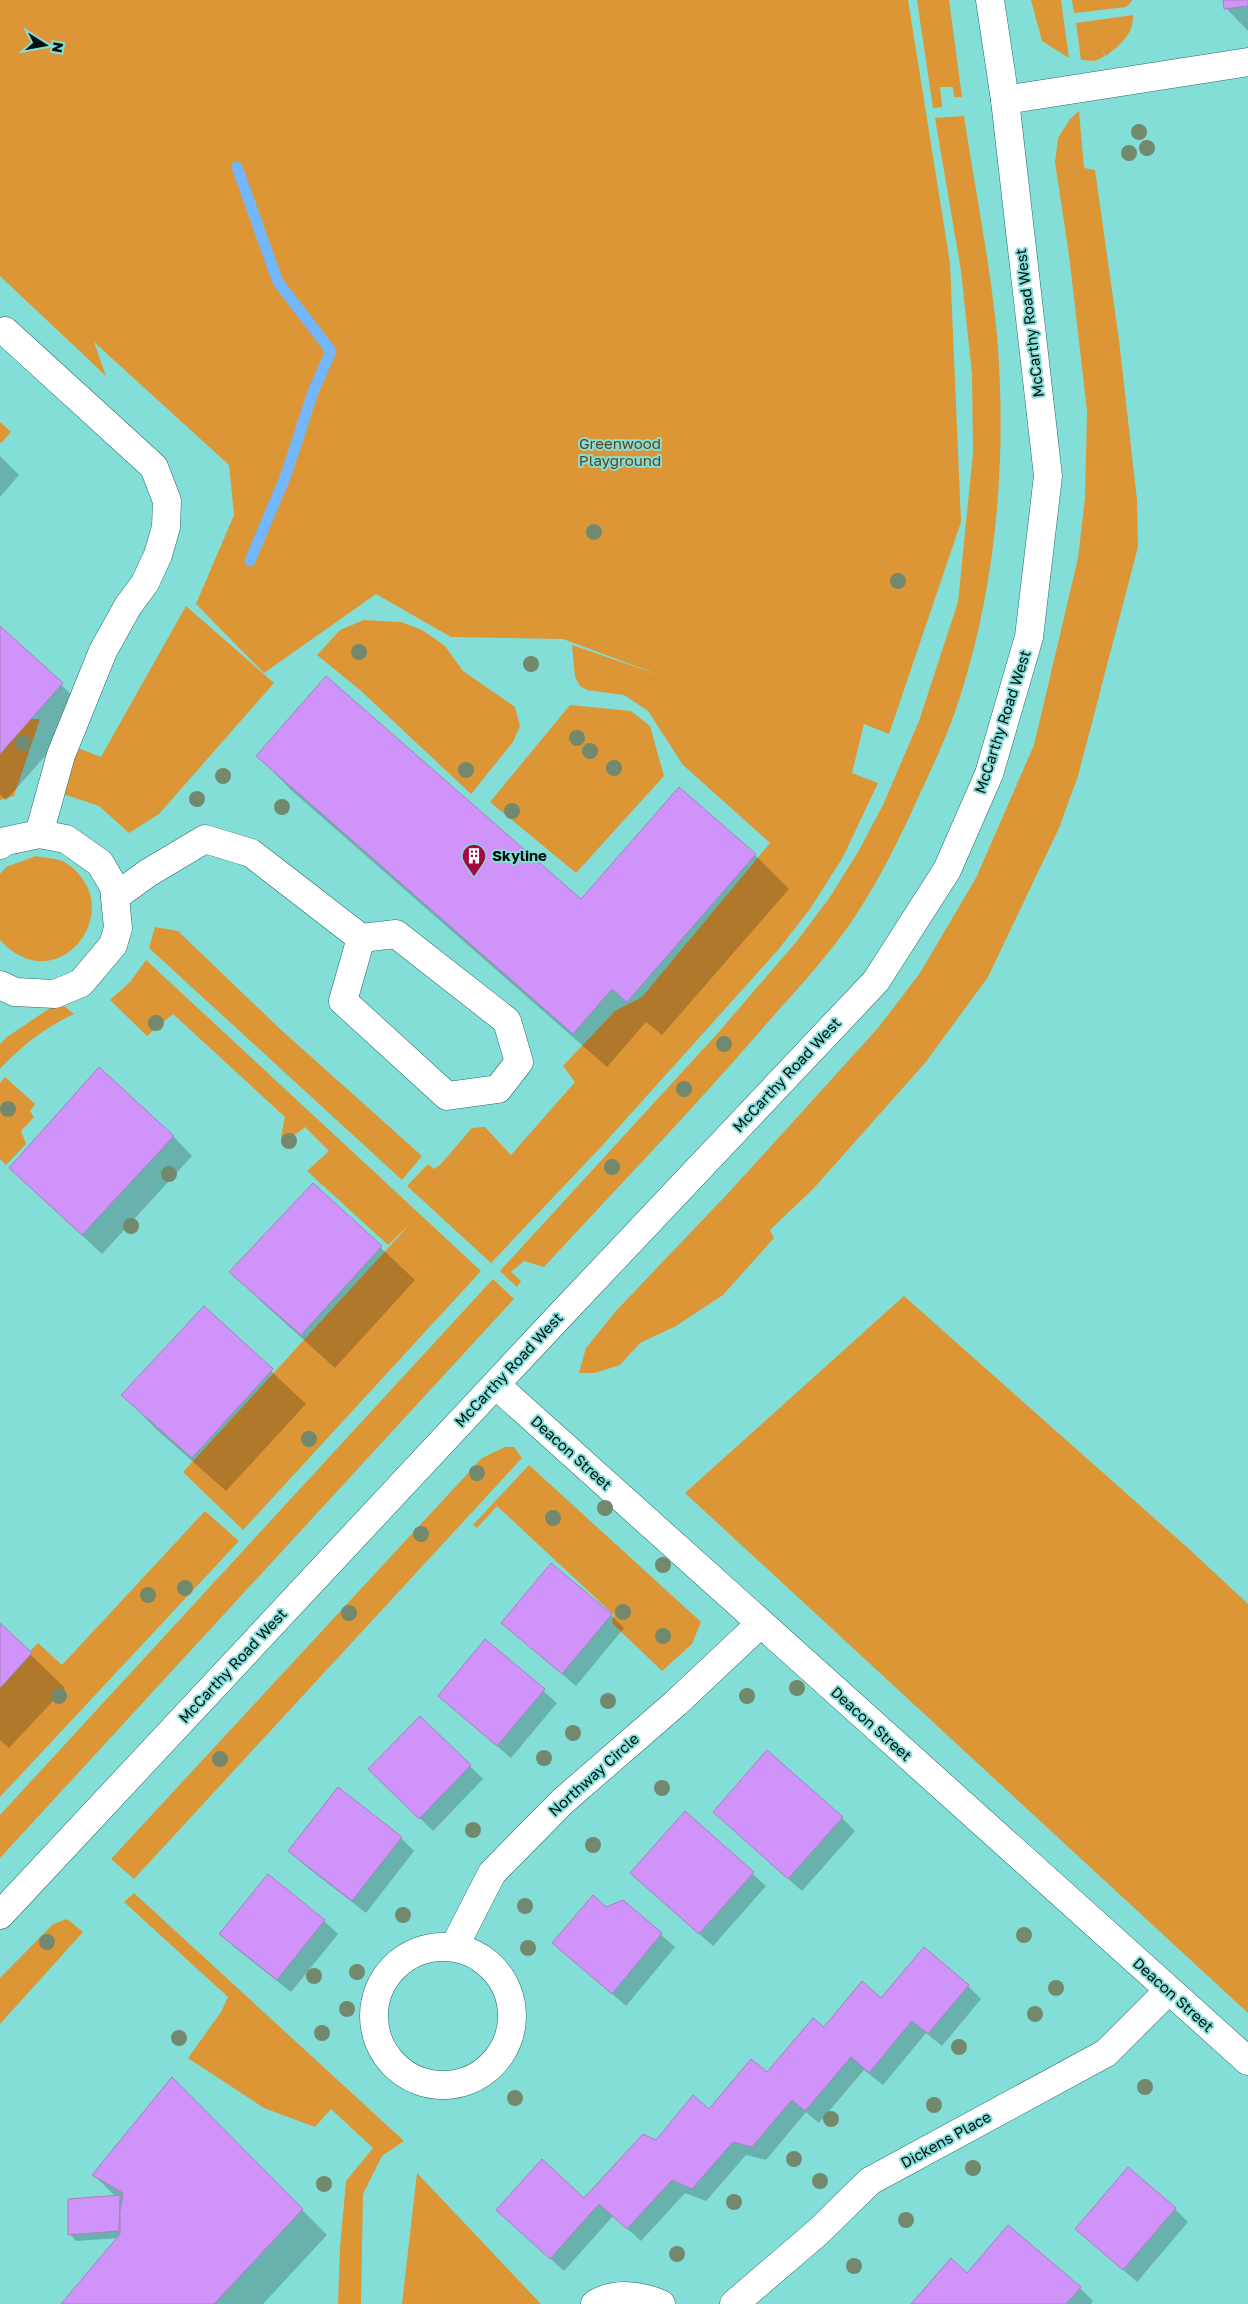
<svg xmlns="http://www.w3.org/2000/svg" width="1248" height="2304" viewBox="0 0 1248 2304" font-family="'Golos Text',sans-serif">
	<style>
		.green { fill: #dd9635 }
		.shadow { fill: #0003 }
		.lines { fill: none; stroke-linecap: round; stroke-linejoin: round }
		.stream { stroke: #72b7fd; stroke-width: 11 }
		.building { fill: #cf93f9; stroke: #a484bb }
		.minor-casing { stroke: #256b68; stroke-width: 29 }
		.minor { stroke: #fff; stroke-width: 28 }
		.tree { fill: #72896e }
		.labels { text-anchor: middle; stroke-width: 4; stroke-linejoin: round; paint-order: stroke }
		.street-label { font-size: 15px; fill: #000f0e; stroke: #84ded8 }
		.park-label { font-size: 15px; fill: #644318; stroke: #84ded8 }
		.poi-label { font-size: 15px; font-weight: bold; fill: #000f0e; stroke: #84ded8; text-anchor: start }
	</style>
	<rect width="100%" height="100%" fill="#84ded8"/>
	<!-- green -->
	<g class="green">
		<polygon points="0,0 908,0 950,263 961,522 889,734 864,724 852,773 878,783 843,857 810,909 778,950 599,1149 491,1263 407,1186 428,1164 434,1169 440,1165 472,1128 485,1127 511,1155 575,1082 563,1066 615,1011 642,997 770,843 683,765 648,711 624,695 587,690 580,686 575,677 572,645 662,676 563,639 451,637 376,594 264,673 196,604 234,515 229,465 94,342 106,376 0,276"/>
		<polygon points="917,0 949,0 962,97 954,97 953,87 940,87 942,107 933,108"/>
		<polygon points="1031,0 1061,0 1069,58 1042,41"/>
		<polygon points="1072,0 1132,0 1132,1 1126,7 1074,13"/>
		<path d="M1133,15C1134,34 1120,45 1106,56L1101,49L1105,56L1095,61L1081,60L1076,23Z"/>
		<polygon points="1079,111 1084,168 1095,170 1119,340 1137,500 1138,547 1078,776 1059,828 988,977 925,1063 814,1188 770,1230 774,1238 723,1295 676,1326 640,1343 620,1365 595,1373 579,1373 586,1348 616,1311 732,1189 878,1028 920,973 976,878 1034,745 1078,558 1085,498 1087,411 1069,255 1055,162 1058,138 1070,119"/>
		<path d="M964,116C975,189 990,262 997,335C1007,456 997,582 960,697C949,732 933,766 917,800C899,840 880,878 856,915C831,953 799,987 769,1021C697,1105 620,1185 544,1267L524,1261L511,1272L521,1281L517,1287L500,1271L717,1034L797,941L830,897L858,852L883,805L919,721L958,602L973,453L972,374L961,271L935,118Z"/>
		<polygon points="0,422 11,432 1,443 0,442"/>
		<polygon points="186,606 274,683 159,814 129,833 99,806 60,793 70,745 101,757"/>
		<polygon points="364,620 401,622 422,630 445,646 463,671 515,707 520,726 513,742 471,794 360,690 317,655 340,630"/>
		<polygon points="570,705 631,711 650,726 664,776 576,873 490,802"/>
		<polygon points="26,719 40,719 14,796 0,800 0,747"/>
		<path d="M36,856C44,858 59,858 66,863C132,907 58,1004 0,940V874L6,867Z"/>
		<polygon points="155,927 178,931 279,1028 422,1156 402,1180 149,948"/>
		<polygon points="146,960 481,1271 243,1530 183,1472 411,1223 388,1245 307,1171 329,1151 305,1127 287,1141 281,1137 285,1117 173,1014 147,1036 110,1000 130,982"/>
		<path d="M59,1002L74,1014C47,1026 20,1047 0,1069V1044L7,1037Z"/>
		<polygon points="5,1077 35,1104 30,1111 34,1117 21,1131 26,1144 6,1165 0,1159 0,1083"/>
		<polygon points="493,1279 514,1299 0,1858 0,1815"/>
		<polygon points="904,1296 1189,1549 1248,1604 1248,2013 685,1493"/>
		<polygon points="505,1447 514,1447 522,1458 134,1879 111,1859 482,1458"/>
		<polygon points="529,1465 701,1622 692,1644 662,1671 612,1623 614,1615 497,1506 477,1528 473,1525"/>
		<polygon points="205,1511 239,1541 0,1797 0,1682 38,1643 62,1665"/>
		<polygon points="134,1893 404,2141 382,2156 363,2194 361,2304 338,2304 340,2248 346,2181 373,2148 331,2109 315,2127 264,2108 188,2058 221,2012 228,1997 124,1902"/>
		<polygon points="67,1919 83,1932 0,2024 0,1978 53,1924"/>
		<polygon points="417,2173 541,2304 402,2304"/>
	</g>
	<!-- shadow -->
	<g class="shadow">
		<polygon points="1225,0 1248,0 1248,31 1226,8"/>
		<polygon points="0,456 19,475 0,497"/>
		<polygon points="0,628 87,709 6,800 0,795"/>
		<polygon points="258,756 581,901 679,788 755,855 789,889 662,1035 646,1022 607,1067 291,790"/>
		<polygon points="173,1136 192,1156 102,1254 30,1187"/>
		<polygon points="313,1184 415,1280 335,1368 265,1305 231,1272"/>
		<polygon points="204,1308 306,1404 226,1491 156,1429 123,1395"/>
		<polygon points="611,1615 624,1628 576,1686 503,1623"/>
		<polygon points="0,1625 65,1688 9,1748 0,1740"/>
		<polygon points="485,1641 557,1703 511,1758 439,1696"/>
		<polygon points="420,1717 483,1779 433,1831 370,1769"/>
		<polygon points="686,1813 766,1886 713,1946 645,1886"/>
		<polygon points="842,1818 855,1831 802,1891 728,1825"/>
		<polygon points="401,1838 414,1851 366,1913 303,1864 290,1851"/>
		<polygon points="622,1901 675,1947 626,2006 554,1943 606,1908"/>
		<polygon points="324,1921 338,1934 291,1992 234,1947 221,1934"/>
		<polygon points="968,1986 981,1999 942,2046 926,2033 883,2085 864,2070 819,2123 806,2112 766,2160 746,2155 706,2201 685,2193 641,2241 613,2216 564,2271 511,2223 585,2200 656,2142 767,2074 824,2029 881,1999"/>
		<polygon points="172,2079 327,2235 263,2304 63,2304 119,2238 76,2241 70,2234 116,2197 94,2175"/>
		<polygon points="1175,2209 1188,2222 1137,2282 1076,2228"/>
		<polygon points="967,2275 1080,2288 1093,2301 1091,2304 913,2304"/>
	</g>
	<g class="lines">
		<!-- stream -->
		<polyline class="stream" points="237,167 278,282 331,351 313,392 286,475 250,561"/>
	</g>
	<!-- building -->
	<g class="building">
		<polygon points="1223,0 1248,0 1248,6 1224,9"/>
		<polygon points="0,626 63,683 0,754"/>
		<polygon points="326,676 581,899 679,787 756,854 627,1002 612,989 573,1034 256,756"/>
		<polygon points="99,1067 174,1136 82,1235 9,1168"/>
		<polygon points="313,1183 382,1246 301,1335 229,1272"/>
		<polygon points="204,1306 273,1369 192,1458 121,1395"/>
		<polygon points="551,1563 612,1614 562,1674 501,1623"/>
		<polygon points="0,1623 32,1653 0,1688"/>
		<polygon points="485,1639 545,1689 497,1746 438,1696"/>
		<polygon points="420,1716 471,1765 419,1819 368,1769"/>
		<polygon points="767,1750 843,1817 788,1879 713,1812"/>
		<polygon points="338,1787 402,1837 352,1901 288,1851"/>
		<polygon points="685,1811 754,1872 699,1934 630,1873"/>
		<polygon points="268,1874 325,1920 277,1980 219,1934"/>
		<polygon points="593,1895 606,1907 623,1900 662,1933 612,1994 552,1943"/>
		<polygon points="924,1947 969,1985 928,2034 912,2021 869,2073 851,2057 805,2111 792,2100 752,2147 733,2142 692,2189 672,2180 627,2229 599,2204 550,2259 496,2210 542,2159 584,2198 643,2134 656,2140 693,2095 709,2109 751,2059 767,2072 813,2018 824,2027 862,1981 881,1998"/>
		<polygon points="172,2077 303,2209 214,2304 61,2304 120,2234 120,2212 123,2193 92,2175"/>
		<polygon points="1128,2167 1176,2208 1123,2270 1075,2229"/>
		<polygon points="120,2195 119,2231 68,2235 68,2199"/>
		<polygon points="1008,2225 1081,2287 1066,2304 911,2304 951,2258 967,2273"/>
	</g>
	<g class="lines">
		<defs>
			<g id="minor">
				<polyline points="1005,100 1248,62"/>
				<polyline points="5,331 154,467 167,501 166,527 158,555 145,583 128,606 103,651 61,755 39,834"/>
				<polyline points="0,845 6,841 39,834 66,839 100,863 114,887 118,928 113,945 81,983 55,994 15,992 0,985"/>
				<polyline points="115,897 148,873 205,839 251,853 361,938 343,1001 447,1096 498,1089 519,1062 507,1021 396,934 361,938"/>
				<polyline points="496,1385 1248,2061"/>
				<polyline points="0,1915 552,1324 876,981 947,870 989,774 1029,637 1048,476 1005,100 990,0"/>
				<circle cx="443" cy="2016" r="69"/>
				<polyline points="454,1947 492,1873 563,1801 676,1703 760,1624"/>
				<path d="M595,2304C615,2292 640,2295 661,2304"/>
				<polyline points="734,2304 818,2232 870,2181 1106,2053 1168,1991"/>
			</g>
		</defs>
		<!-- minor casing -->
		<use href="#minor" class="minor-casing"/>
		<!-- minor -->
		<use href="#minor" class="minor"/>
	</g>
	<!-- trees -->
	<g class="tree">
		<circle cx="1139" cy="132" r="8"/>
		<circle cx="1147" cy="148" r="8"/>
		<circle cx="1129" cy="153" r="8"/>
		<circle cx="594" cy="532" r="8"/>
		<circle cx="898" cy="581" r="8"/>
		<circle cx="359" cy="652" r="8"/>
		<circle cx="531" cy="664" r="8"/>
		<circle cx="577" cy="738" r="8"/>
		<circle cx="23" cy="743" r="8"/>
		<circle cx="590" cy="751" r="8"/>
		<circle cx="614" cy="768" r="8"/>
		<circle cx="466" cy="770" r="8"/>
		<circle cx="223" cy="776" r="8"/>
		<circle cx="197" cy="799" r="8"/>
		<circle cx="282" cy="807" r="8"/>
		<circle cx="512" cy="811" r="8"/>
		<circle cx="156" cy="1023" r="8"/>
		<circle cx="724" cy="1044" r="8"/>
		<circle cx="684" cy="1089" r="8"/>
		<circle cx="8" cy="1109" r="8"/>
		<circle cx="289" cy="1141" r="8"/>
		<circle cx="612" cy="1167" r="8"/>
		<circle cx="169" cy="1174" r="8"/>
		<circle cx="131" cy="1226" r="8"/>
		<circle cx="309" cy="1439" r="8"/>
		<circle cx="477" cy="1473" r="8"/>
		<circle cx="605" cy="1508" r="8"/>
		<circle cx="553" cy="1518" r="8"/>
		<circle cx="421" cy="1534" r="8"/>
		<circle cx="663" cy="1565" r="8"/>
		<circle cx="185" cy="1588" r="8"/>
		<circle cx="148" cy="1595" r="8"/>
		<circle cx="623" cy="1612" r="8"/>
		<circle cx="349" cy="1613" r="8"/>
		<circle cx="663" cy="1636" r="8"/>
		<circle cx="797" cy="1688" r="8"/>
		<circle cx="59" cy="1696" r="8"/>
		<circle cx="747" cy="1696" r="8"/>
		<circle cx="608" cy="1701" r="8"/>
		<circle cx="573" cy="1733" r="8"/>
		<circle cx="544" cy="1758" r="8"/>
		<circle cx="220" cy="1759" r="8"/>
		<circle cx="662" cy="1788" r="8"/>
		<circle cx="473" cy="1830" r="8"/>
		<circle cx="593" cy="1845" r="8"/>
		<circle cx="525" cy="1906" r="8"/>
		<circle cx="403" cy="1915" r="8"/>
		<circle cx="1024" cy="1935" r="8"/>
		<circle cx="47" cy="1942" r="8"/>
		<circle cx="528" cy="1948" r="8"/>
		<circle cx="357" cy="1972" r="8"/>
		<circle cx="314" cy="1976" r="8"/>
		<circle cx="1056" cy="1988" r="8"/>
		<circle cx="347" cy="2009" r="8"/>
		<circle cx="1035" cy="2014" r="8"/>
		<circle cx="322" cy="2033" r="8"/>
		<circle cx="179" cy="2038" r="8"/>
		<circle cx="959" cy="2047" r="8"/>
		<circle cx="1145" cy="2087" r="8"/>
		<circle cx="515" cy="2098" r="8"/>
		<circle cx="934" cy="2105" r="8"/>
		<circle cx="831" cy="2119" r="8"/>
		<circle cx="794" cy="2159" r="8"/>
		<circle cx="973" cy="2168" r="8"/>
		<circle cx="820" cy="2181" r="8"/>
		<circle cx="324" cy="2184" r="8"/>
		<circle cx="734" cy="2202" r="8"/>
		<circle cx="906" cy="2220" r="8"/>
		<circle cx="677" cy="2254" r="8"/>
		<circle cx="854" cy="2266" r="8"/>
	</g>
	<!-- icons -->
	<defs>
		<symbol id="building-pin" viewBox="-11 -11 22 30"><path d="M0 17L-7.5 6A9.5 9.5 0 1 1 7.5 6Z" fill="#a30941" stroke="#84ded8"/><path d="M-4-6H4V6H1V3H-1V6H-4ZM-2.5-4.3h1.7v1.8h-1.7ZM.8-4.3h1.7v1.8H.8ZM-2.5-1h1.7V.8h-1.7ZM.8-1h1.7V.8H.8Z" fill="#fff"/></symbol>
	</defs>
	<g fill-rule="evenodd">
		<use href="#building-pin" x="460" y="842" width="28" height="38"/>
	</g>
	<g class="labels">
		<!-- street labels -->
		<g class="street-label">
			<text transform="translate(1030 323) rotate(-97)" y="5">McCarthy Road West</text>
			<text transform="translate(1003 722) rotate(-72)" y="5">McCarthy Road West</text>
			<text transform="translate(787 1075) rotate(-47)" y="5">McCarthy Road West</text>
			<text transform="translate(509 1370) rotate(-47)" y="5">McCarthy Road West</text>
			<text transform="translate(571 1453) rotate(42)" y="5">Deacon Street</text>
			<text transform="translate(233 1666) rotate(-47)" y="5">McCarthy Road West</text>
			<text transform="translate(871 1724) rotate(42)" y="5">Deacon Street</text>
			<text transform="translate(594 1775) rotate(-42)" y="5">Northway Circle</text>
			<text transform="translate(1173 1995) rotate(42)" y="5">Deacon Street</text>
			<text transform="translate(946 2140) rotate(-29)" y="5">Dickens Place</text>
		</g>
		<!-- park labels -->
		<g class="park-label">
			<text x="620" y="449">Greenwood<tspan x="620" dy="17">Playground</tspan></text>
		</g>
		<!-- poi labels -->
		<g class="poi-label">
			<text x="492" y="861">Skyline</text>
		</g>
	</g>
	<!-- north arrow -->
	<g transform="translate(45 45) rotate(101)" stroke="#84ded8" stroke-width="4" paint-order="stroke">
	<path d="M0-4L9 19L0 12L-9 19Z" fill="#000f0e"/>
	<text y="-8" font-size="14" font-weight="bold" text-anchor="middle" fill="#000f0e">N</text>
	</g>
</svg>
